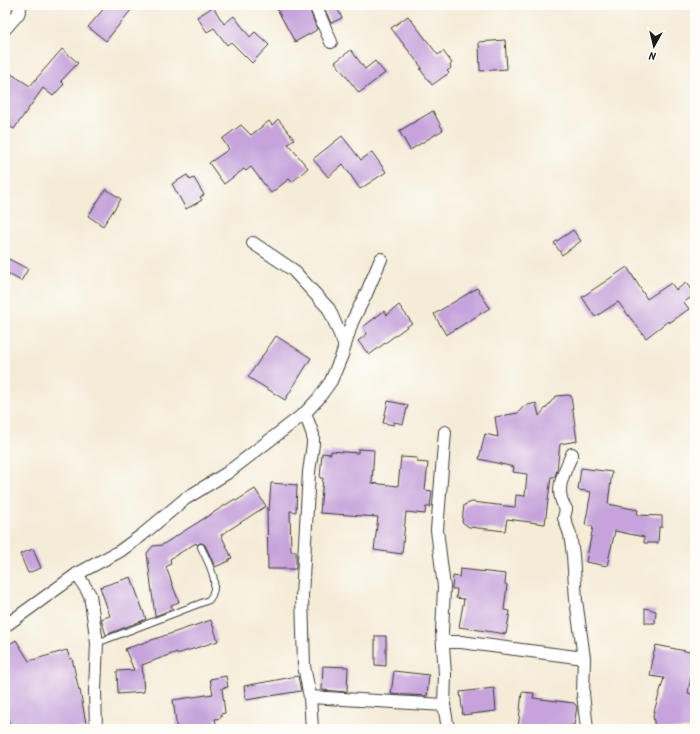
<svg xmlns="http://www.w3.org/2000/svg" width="700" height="734" viewBox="0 0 700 734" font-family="Kalam,sans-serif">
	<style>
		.building { fill: #c6a3db }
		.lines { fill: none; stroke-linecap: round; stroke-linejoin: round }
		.service-casing { stroke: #3d3b38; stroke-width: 8 }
		.minor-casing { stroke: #3d3b38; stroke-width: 14 }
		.service { stroke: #fff; stroke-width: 6 }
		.minor { stroke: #fff; stroke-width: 12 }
	</style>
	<rect width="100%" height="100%" fill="#fdfcf7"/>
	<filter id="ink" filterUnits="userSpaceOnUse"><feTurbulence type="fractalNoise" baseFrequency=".025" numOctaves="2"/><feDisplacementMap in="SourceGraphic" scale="8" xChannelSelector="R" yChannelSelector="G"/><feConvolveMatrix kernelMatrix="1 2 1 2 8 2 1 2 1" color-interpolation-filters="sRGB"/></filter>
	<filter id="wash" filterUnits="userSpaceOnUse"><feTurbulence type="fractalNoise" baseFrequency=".012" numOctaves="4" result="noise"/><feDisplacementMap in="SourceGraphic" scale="16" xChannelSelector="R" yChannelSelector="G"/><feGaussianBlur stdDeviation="0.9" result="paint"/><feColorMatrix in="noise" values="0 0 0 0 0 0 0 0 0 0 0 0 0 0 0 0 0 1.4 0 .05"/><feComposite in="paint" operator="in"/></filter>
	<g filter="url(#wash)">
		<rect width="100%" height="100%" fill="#f5ecd8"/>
		<g id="blocks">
			<!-- building -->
			<g class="building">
				<polygon points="107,5 135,5 106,41 88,27"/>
				<polygon points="284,5 308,5 317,29 315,31 295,42 277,9"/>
				<polygon points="323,5 336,5 342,18 331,23"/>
				<polygon points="213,7 224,24 234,16 250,37 255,32 269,45 252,63 231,42 227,45 214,28 207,32 197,17"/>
				<polygon points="408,16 438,55 443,51 452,63 450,65 451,68 447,71 449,73 432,85 420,69 422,68 391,28"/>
				<polygon points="505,40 507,69 480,71 479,42"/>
				<polygon points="62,49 78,63 61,81 64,84 53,96 43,88 14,129 5,123 5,70 30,86"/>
				<polygon points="351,50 365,69 375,61 385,73 359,93 335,62"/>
				<polygon points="433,111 443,130 410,150 399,131"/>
				<polygon points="278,119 294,139 288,144 308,168 292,182 289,179 271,193 251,167 246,171 244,169 224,184 209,163 229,149 222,139 241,125 251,135 269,121 272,125"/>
				<polygon points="342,136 361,160 372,152 386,172 360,189 343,164 328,177 313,159"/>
				<polygon points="187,175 190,180 194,178 204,195 200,197 202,200 186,209 172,184"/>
				<polygon points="106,189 121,199 103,226 88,216"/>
				<polygon points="573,230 581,241 562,255 554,243"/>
				<polygon points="5,257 28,269 21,281 5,272"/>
				<polygon points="627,267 647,299 671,283 676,290 686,283 695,295 684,302 689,309 669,323 668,321 646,338 618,302 595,317 582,297"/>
				<polygon points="477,288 490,308 446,335 434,314"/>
				<polygon points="399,305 412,323 369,355 358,341 367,334 363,327 384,311 387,315"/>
				<polygon points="276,336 311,358 285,400 248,377"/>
				<polygon points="568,395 571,396 577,441 560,444 557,470 555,477 551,477 545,524 507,519 505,531 469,527 462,522 464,505 472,502 515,507 516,495 525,496 527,474 513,472 514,467 479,459 485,434 498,437 495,417 518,413 524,406 536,403 539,416 556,396"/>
				<polygon points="388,401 408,405 403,424 394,422 394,425 383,423"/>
				<polygon points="358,449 374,450 372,483 398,486 401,457 417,458 417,462 428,463 425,490 432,491 430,507 426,507 425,514 406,512 402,554 374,550 378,517 320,513 323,478 320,478 322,453 331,454 331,451 358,453"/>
				<polygon points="581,468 612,472 608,504 638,510 637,515 662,516 662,527 659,527 658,543 644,543 644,537 615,531 607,566 586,562 593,527 585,525 591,492 578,490"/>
				<polygon points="271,483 297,485 296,512 290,511 291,551 296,551 296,569 268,569 267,507 269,511"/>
				<polygon points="255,489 266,506 221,535 232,558 229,559 229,561 215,567 205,545 201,543 197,545 196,543 170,559 171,564 166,567 179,602 171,605 173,609 155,616 147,553 153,546 162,545 235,499 236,501"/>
				<polygon points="33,549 41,568 28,573 20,554"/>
				<polygon points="460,569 506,574 505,584 507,585 504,610 510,611 506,634 459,627 464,599 456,598 457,589 452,589 453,576 459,577"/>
				<polygon points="131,577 146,619 106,635 101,619 110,616 100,587"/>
				<polygon points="645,608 656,611 655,623 645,623"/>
				<polygon points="211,620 218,641 177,654 177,652 142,665 144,692 118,694 117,671 134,670 125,649"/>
				<polygon points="375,636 386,636 386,666 375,665"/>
				<polygon points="16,640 29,661 67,650 70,659 72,658 79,691 80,690 87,729 12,729 5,712 5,647"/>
				<polygon points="656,645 695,653 688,693 695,695 695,729 655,729 653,715 664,678 650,676 652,664 651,663"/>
				<polygon points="323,666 348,667 347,692 322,690"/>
				<polygon points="394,671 429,675 427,696 391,694"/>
				<polygon points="226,676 228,687 222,688 225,713 221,714 221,718 215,719 217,729 177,729 173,700 213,694 210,679"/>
				<polygon points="298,676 301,691 246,700 244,686"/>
				<polygon points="494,688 496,711 463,715 460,692"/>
				<polygon points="522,692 534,693 533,698 574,703 577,707 574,725 572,725 571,729 518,729"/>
			</g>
		</g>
	</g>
	<g filter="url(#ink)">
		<use href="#blocks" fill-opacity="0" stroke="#3d3b38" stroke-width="1"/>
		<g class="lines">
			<defs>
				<path id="service" d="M97,643L209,600C222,584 208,563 201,547"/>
				<g id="minor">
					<polyline points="315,5 331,42"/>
					<polyline points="5,29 18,14 21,5"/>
					<polyline points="253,243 293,270 329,309 345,346"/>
					<polyline points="305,413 313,435 313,444 309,472 302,596 304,666 310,697 312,729"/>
					<polyline points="445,432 437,530 444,587 442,632 445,674 444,705 448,729"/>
					<path d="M572,454C564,474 553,490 566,509L564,518L570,534L573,555L576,600L584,658L583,694L587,729"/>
					<polyline points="77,574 120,551 142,535 185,499 227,473 305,413 318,399 331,381 342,355 352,322 366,294 381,259"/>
					<polyline points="5,626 77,574 90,595 97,643 95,690 96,729"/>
					<polyline points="443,642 461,642 584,658"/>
					<polyline points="310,697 444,705"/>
				</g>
			</defs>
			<!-- service casing -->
			<use href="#service" class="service-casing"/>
			<!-- minor casing -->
			<use href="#minor" class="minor-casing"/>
			<!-- service -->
			<use href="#service" class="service"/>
			<!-- minor -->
			<use href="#minor" class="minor"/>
		</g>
	</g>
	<!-- margin -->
	<rect width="700" height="734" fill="none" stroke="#fdfcf7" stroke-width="20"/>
	<!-- north arrow -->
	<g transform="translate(654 46) rotate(188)" stroke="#fdfcf7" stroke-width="3" paint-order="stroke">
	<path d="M0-3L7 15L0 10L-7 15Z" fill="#1c1c1c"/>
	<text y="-6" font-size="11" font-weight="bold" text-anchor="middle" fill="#1c1c1c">N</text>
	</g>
</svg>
